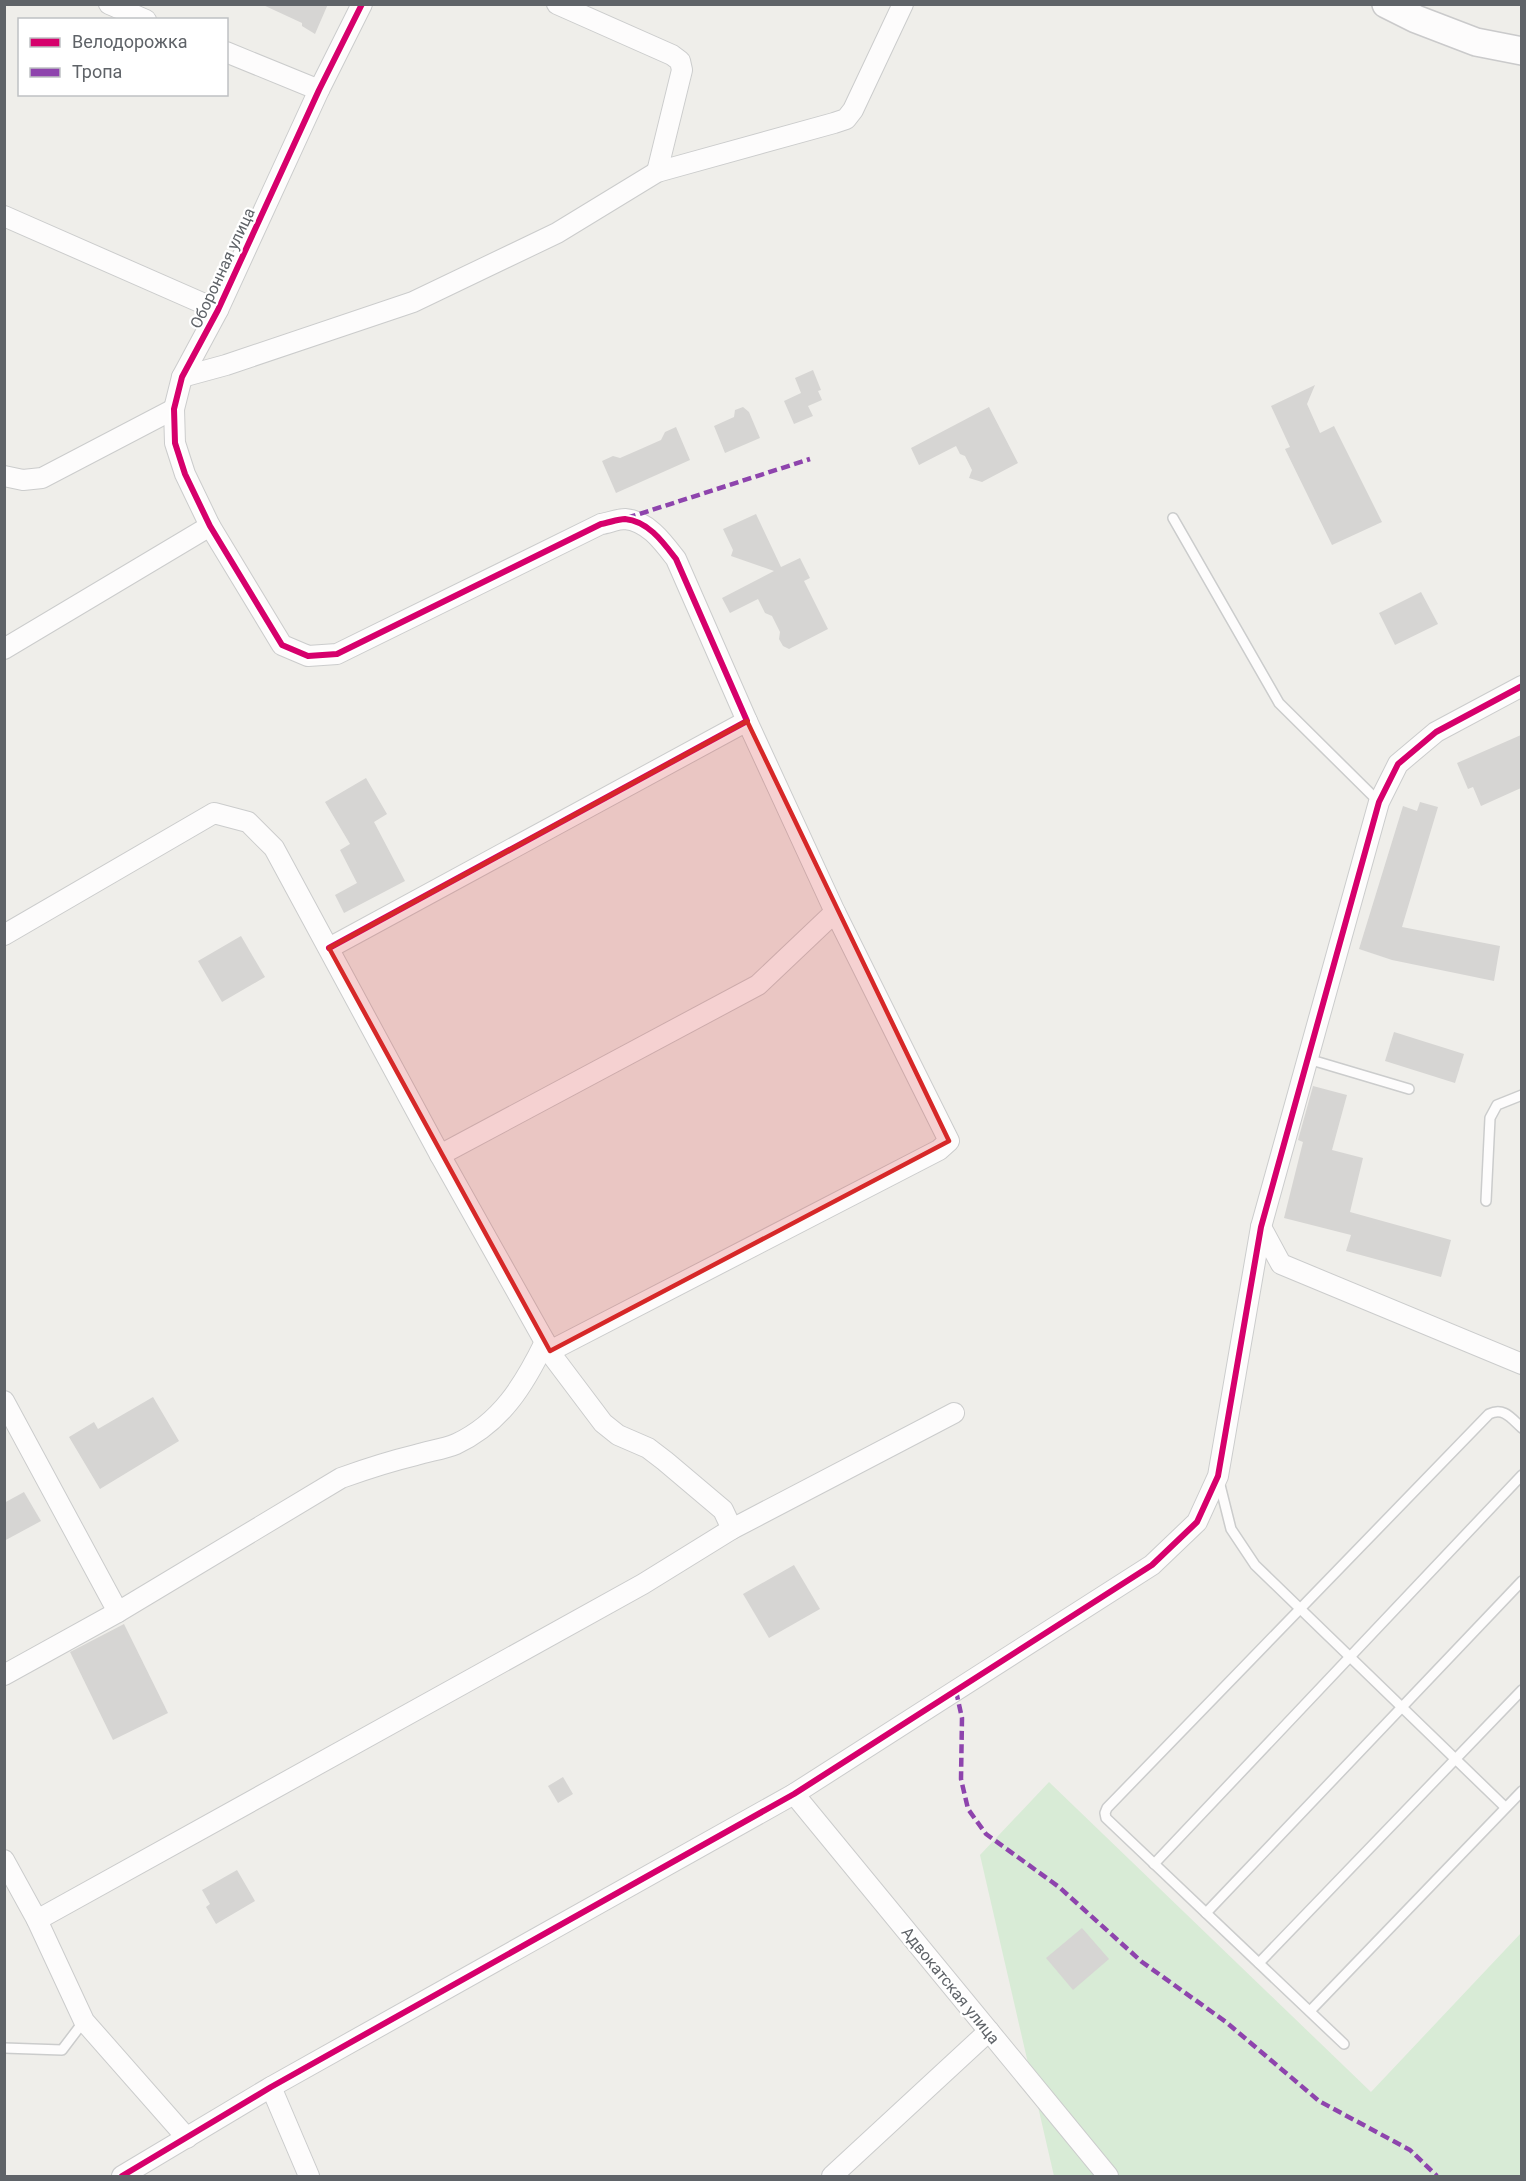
<svg xmlns="http://www.w3.org/2000/svg" width="1526" height="2181" viewBox="0 0 1526 2181" font-family="Roboto,sans-serif">
	<style>
		.green { fill: #d8ebd6 }
		.building { fill: #d6d5d3 }
		.lines { fill: none; stroke-linecap: round; stroke-linejoin: round }
		.lane-casing { stroke: #cbcccc; stroke-width: 12 }
		.street-casing { stroke: #cbcccc; stroke-width: 22 }
		.secondary-casing { stroke: #cacacb; stroke-width: 30 }
		.lane { stroke: #fdfcfc; stroke-width: 9 }
		.street { stroke: #fdfcfc; stroke-width: 20 }
		.secondary { stroke: #fdfcfc; stroke-width: 27 }
		.quiet { stroke: #8e44ad; stroke-width: 4.5; stroke-dasharray: 9 4.5; stroke-linecap: butt }
		.cycleway-casing { stroke: #fff; stroke-width: 10 }
		.cycleway { stroke: #d6006c; stroke-width: 6 }
		.marked { fill: #d62828; fill-opacity: 0.2; stroke: #d62828; stroke-width: 4.5; stroke-linejoin: round }
		.labels { text-anchor: middle; stroke-width: 4.5; stroke-linejoin: round; paint-order: stroke }
		.street-label { font-size: 16px; fill: #5f6368; stroke: #fff }
	</style>
	<rect width="100%" height="100%" fill="#efeeea"/>
	<!-- green -->
	<polygon class="green" points="1049,1782 1371,2092 1521,1933 1521,2176 1054,2176 980,1855"/>
	<!-- building -->
	<g class="building">
		<polygon points="261,4 328,4 315,34 302,26 302,23"/>
		<polygon points="813,370 821,390 818,391 822,400 808,406 813,416 794,424 784,401 801,393 795,378"/>
		<polygon points="1315,385 1307,404 1320,433 1334,426 1382,522 1332,545 1285,449 1290,447 1271,406"/>
		<polygon points="743,407 749,412 760,438 725,453 714,426 734,417 735,410"/>
		<polygon points="989,407 1018,463 982,482 969,478 972,470 965,456 960,454 956,446 919,465 911,448"/>
		<polygon points="676,427 690,460 616,493 602,461 613,456 620,458 643,448 661,440 665,432"/>
		<polygon points="756,514 781,567 800,558 810,578 804,581 828,629 789,649 783,646 779,639 780,632 772,616 765,613 758,599 730,613 722,598 774,571 731,556 733,550 723,529"/>
		<polygon points="1421,592 1438,624 1395,645 1379,613"/>
		<polygon points="1521,735 1521,788 1481,806 1473,787 1468,789 1457,763"/>
		<polygon points="366,778 387,814 374,822 405,881 344,913 335,895 357,883 340,850 350,844 325,802"/>
		<polygon points="1420,802 1438,807 1402,927 1500,946 1494,981 1392,960 1359,949 1403,806 1417,811"/>
		<polygon points="241,936 265,977 222,1002 198,961"/>
		<polygon points="1394,1032 1464,1054 1455,1083 1385,1061"/>
		<polygon points="1313,1086 1347,1095 1332,1150 1363,1158 1350,1212 1451,1240 1441,1277 1346,1251 1351,1235 1284,1218 1303,1142 1298,1140"/>
		<polygon points="153,1397 179,1441 100,1489 69,1437 94,1422 98,1429"/>
		<polygon points="24,1492 41,1521 4,1541 4,1503"/>
		<polygon points="794,1565 820,1609 769,1638 743,1594"/>
		<polygon points="124,1624 168,1713 113,1740 70,1652"/>
		<polygon points="563,1777 573,1794 558,1803 548,1786"/>
		<polygon points="237,1870 255,1901 216,1924 206,1907 210,1904 202,1890"/>
		<polygon points="1082,1928 1109,1959 1073,1990 1046,1958"/>
	</g>
	<g class="lines">
		<defs>
			<g id="lane">
				<polyline points="1173,518 1279,703 1379,802"/>
				<polyline points="1308,1059 1409,1089"/>
				<polyline points="1486,1201 1490,1118 1497,1105 1522,1095"/>
				<polyline points="1219,1481 1231,1529 1255,1565 1505,1807"/>
				<polyline points="1154,1864 1522,1475"/>
				<polyline points="1206,1913 1522,1581"/>
				<polyline points="1259,1963 1522,1690"/>
				<polyline points="1310,2011 1522,1791"/>
				<path d="M1344,2044L1106,1818L1105,1813L1107,1808L1489,1414C1504,1407 1511,1418 1522,1428"/>
				<polyline points="4,2048 62,2050 84,2021"/>
			</g>
			<g id="street">
				<polyline points="109,4 146,20"/>
				<polyline points="557,4 672,55 680,61 682,70 657,172"/>
				<polyline points="226,52 319,90"/>
				<polyline points="4,216 218,310"/>
				<polyline points="182,377 226,365 413,302 557,233 657,172 834,123 846,119 853,110 903,4"/>
				<polyline points="4,476 23,480 42,478 174,409"/>
				<polyline points="4,649 210,526"/>
				<polyline points="4,935 214,813 248,822 274,848 440,1155 554,1358 603,1423 618,1435 648,1448 665,1461 723,1510 732,1529"/>
				<path d="M329,948L747,721L676,559C663,542 648,521 625,519C618,519 608,523 601,524L337,654L308,656L282,645L210,526L185,474L175,443L174,409L182,377L218,310L319,90L362,4"/>
				<polyline points="440,1155 758,985 835,912"/>
				<polyline points="1261,1227 1281,1264 1522,1364"/>
				<polyline points="550,1351 939,1150 949,1141 835,912 747,721"/>
				<polyline points="4,1401 118,1612"/>
				<path d="M4,1675L118,1612L341,1478C366,1469 391,1461 416,1455C429,1451 444,1449 456,1444C501,1423 524,1385 545,1342"/>
				<polyline points="794,1794 1108,2176"/>
				<polyline points="4,1860 37,1920 84,2021 187,2138"/>
				<polyline points="37,1920 643,1584 732,1529 954,1413"/>
				<polyline points="271,2087 309,2176"/>
				<polyline points="122,2176 271,2087 794,1794 1152,1565 1197,1522 1218,1476 1261,1227 1379,802 1398,764 1436,732 1522,686"/>
				<polyline points="832,2176 989,2031"/>
			</g>
			<polyline id="secondary" points="1386,4 1416,19 1476,42 1522,51"/>
		</defs>
		<!-- lane casing -->
		<use href="#lane" class="lane-casing"/>
		<!-- street casing -->
		<use href="#street" class="street-casing"/>
		<!-- secondary casing -->
		<use href="#secondary" class="secondary-casing"/>
		<!-- lane -->
		<use href="#lane" class="lane"/>
		<!-- street -->
		<use href="#street" class="street"/>
		<!-- secondary -->
		<use href="#secondary" class="secondary"/>
		<!-- quiet -->
		<g class="quiet">
			<polyline points="627,518 810,459"/>
			<polyline points="956,1691 962,1718 961,1779 968,1809 986,1834 1059,1887 1142,1962 1226,2022 1319,2101 1410,2150 1437,2176"/>
		</g>
		<defs>
			<g id="cycleway">
				<path d="M329,948L747,721L676,559C663,542 648,521 625,519C618,519 608,523 601,524L337,654L308,656L282,645L210,526L185,474L175,443L174,409L182,377L218,310L319,90L362,4"/>
				<polyline points="122,2176 271,2087 794,1794 1152,1565 1197,1522 1218,1476 1261,1227 1379,802 1398,764 1436,732 1522,686"/>
			</g>
		</defs>
		<!-- cycleway casing -->
		<use href="#cycleway" class="cycleway-casing"/>
		<!-- cycleway -->
		<use href="#cycleway" class="cycleway"/>
	</g>
	<!-- marked area -->
	<path class="marked" d="M747,721L949,1141L550,1351L329,948Z"/>
	<g class="labels">
		<!-- street labels -->
		<g class="street-label">
			<text transform="translate(222 268) rotate(-65)" y="6">Оборонная улица</text>
			<text transform="translate(951 1985) rotate(51)" y="6">Адвокатская улица</text>
		</g>
	</g>
	<!-- border -->
	<rect width="1526" height="2181" fill="none" stroke="#5f6368" stroke-width="12"/>
	<!-- legend -->
	<rect x="18" y="18" width="210" height="78" fill="#ffffff" stroke="#bfc1c3" stroke-width="1.5"/>
	<rect x="30" y="38" width="30" height="9" fill="#d6006c" stroke="#bfc1c3" stroke-width="1.5"/>
	<text x="72" y="48" font-size="18" fill="#5f6368">Велодорожка</text>
	<rect x="30" y="68" width="30" height="9" fill="#8e44ad" stroke="#bfc1c3" stroke-width="1.5"/>
	<text x="72" y="78" font-size="18" fill="#5f6368">Тропа</text>
</svg>
